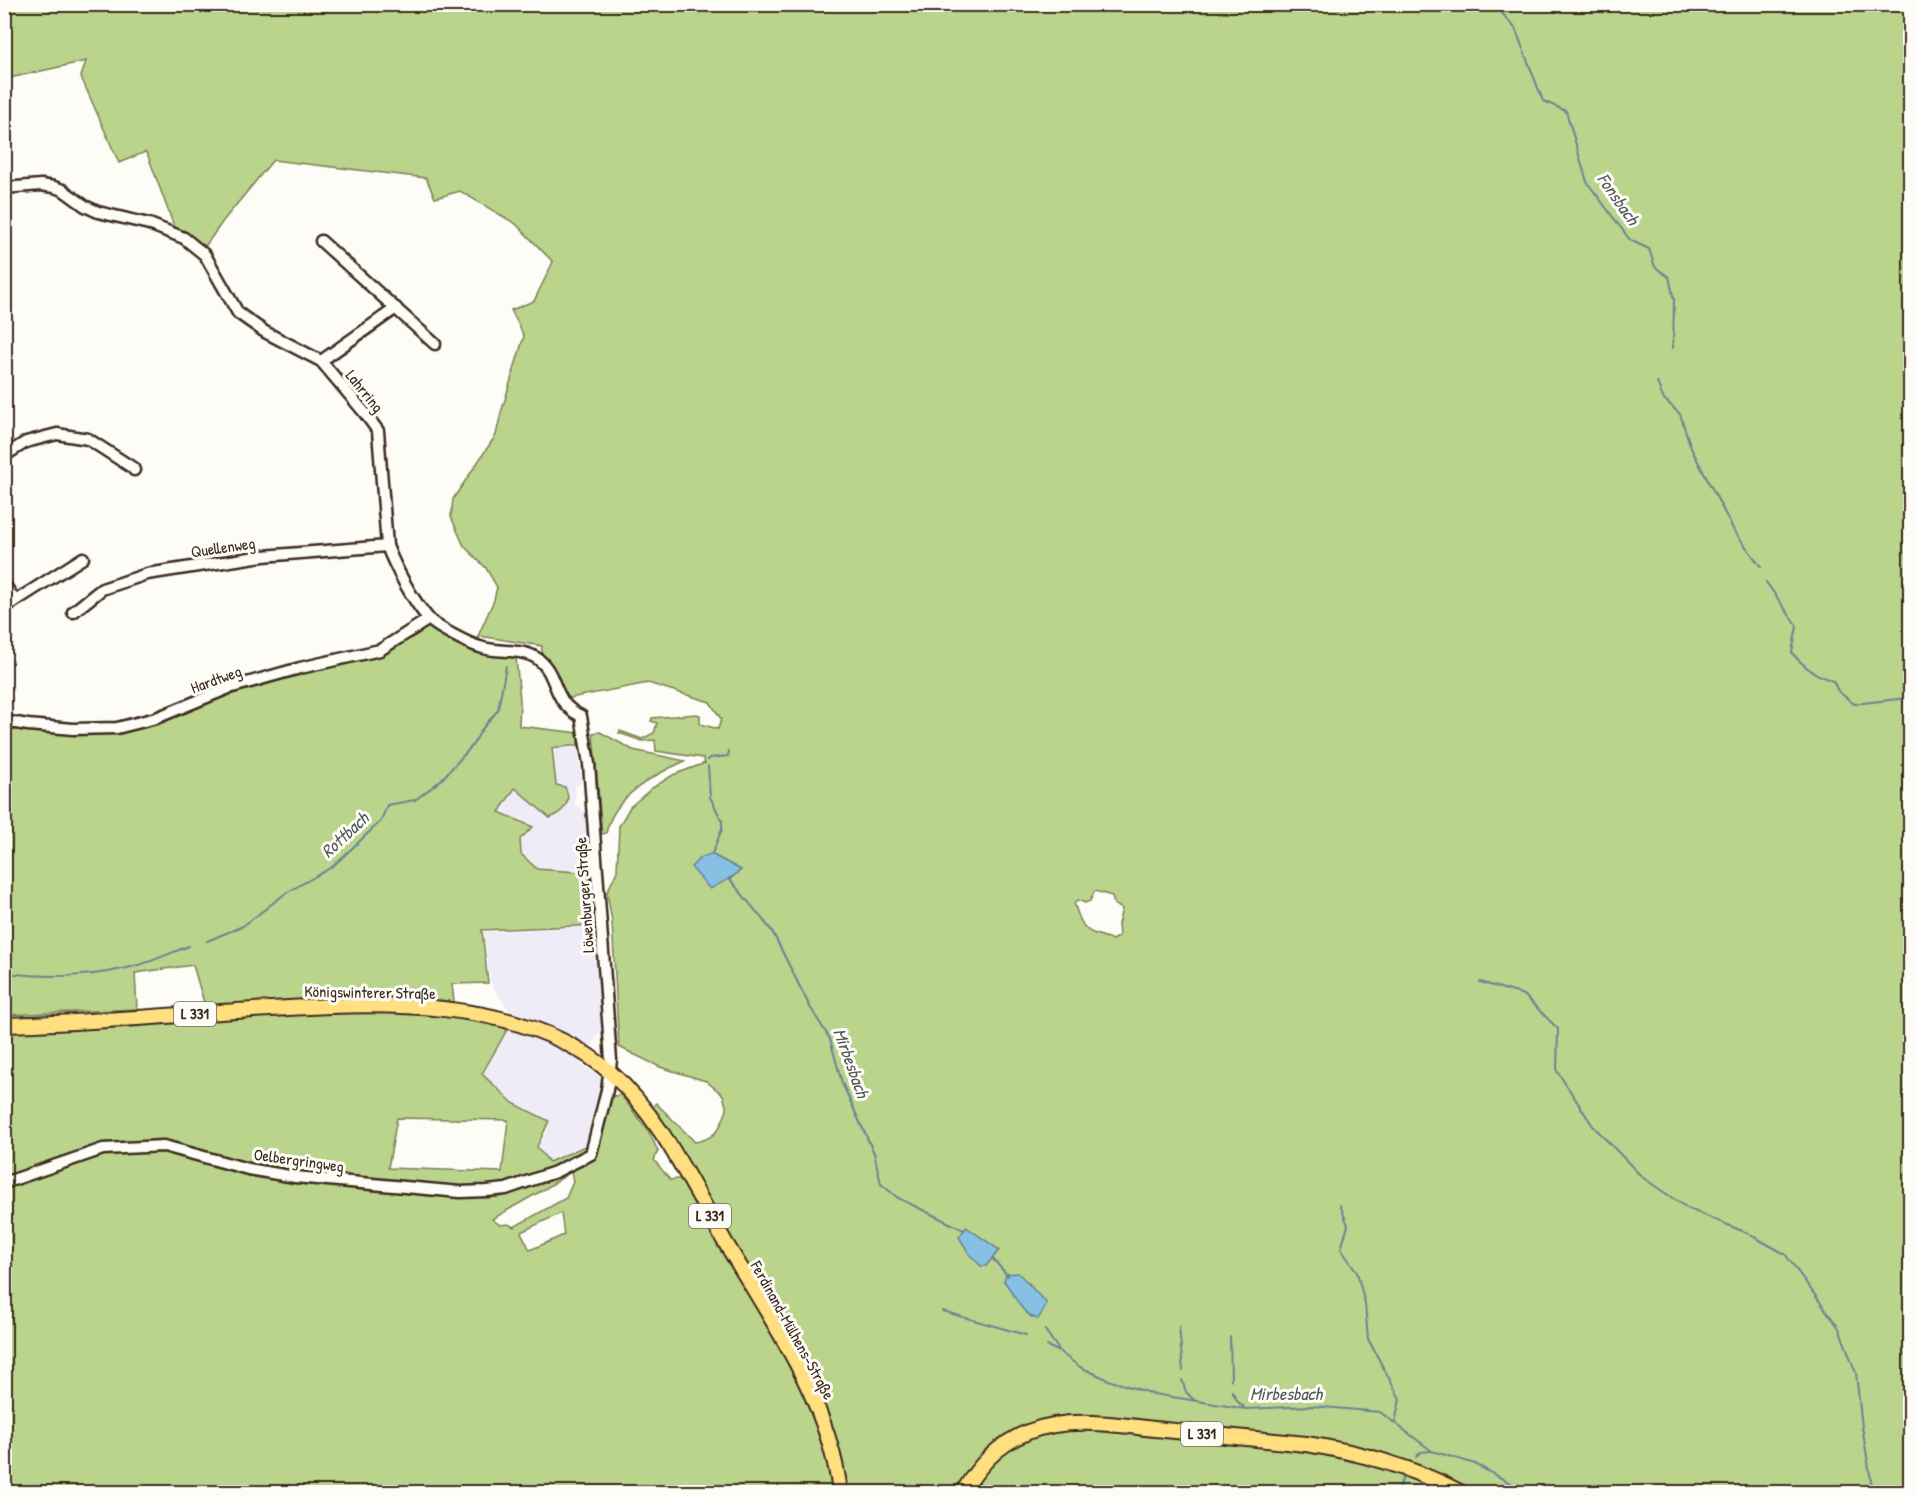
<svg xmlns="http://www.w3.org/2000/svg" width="1915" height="1497" viewBox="0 0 1915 1497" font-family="'Patrick Hand',sans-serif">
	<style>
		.built { fill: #efecf8 }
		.green { fill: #bad48b; stroke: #7a7f54; stroke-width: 1.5; fill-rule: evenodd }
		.water { fill: #86c0e5; stroke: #688495; stroke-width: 1.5 }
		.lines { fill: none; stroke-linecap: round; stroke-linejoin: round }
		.stream { stroke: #688495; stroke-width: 2 }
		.minor-casing { stroke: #3b2a1e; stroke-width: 15 }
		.major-casing { stroke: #3b2a1e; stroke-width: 18 }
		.minor { stroke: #fdfcf7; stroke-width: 10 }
		.major { stroke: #ffdf80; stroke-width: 14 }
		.labels { text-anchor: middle; stroke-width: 6; stroke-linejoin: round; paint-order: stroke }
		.shield { fill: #fdfcf7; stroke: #75695f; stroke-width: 1.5 }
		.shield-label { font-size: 15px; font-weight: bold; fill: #3b2a1e }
		.street-label { font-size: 16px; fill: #3b2a1e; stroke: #fdfcf7 }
		.water-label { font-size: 18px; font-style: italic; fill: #52575a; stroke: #fdfcf7 }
	</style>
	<rect width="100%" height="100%" fill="#fdfcf7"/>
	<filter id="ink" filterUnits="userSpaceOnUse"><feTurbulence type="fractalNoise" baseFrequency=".0167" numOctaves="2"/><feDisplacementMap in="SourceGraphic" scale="12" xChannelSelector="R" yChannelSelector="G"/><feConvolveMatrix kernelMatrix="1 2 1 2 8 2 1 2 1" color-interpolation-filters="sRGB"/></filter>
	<g filter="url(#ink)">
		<!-- built -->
		<g class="built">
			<polygon points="578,745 582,782 576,786 575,804 584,811 589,811 592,873 537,869 521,854 520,839 532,827 499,812 515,788 550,818 556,785 552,747"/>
			<polygon points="598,926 604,1023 581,1065 601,1077 586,1144 550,1161 539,1147 551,1121 514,1103 483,1075 514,1018 490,982 484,932"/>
		</g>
		<!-- green -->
		<g class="green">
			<path d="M4,5H1910V1492H1470L1441,1476L1391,1457L1070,1417C1059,1418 1048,1419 1037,1421C1001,1430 971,1460 956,1492H845L837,1449L685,1163C678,1141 666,1125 651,1108L656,1103L695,1142C716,1139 720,1128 727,1110L723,1095L706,1081L660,1067L619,1047L612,922L607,892L617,871L619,826L630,807L652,788L673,775L705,763L703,758L656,751L655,740L642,741L619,733L620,731L642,739L654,733L657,723L651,721L652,718L696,714L700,715V724L718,729L721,719L710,702L648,683L565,699C556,684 540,664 542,646L480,636L478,644L475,643L494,600L497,587L486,568L464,546L451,517L453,499L496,435L501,413L524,336L511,310L534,301L553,262L516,224L460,191L435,198L426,178L273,160L223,221L204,248L175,229L147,153L145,152L119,163L81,77L86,61L5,79ZM711,854L741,870L730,879L720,882ZM1095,891L1112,896L1114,904L1122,909L1118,924L1119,936L1112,940C1105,936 1100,936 1093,933C1081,929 1078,913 1074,903L1078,900L1085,903L1090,901ZM966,1227L999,1250L986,1266ZM1004,1281L1029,1283L1035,1293L1031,1317Z"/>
			<path d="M426,619L481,652L516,657L520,700L519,726L579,733L578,745L552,748L556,785L565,787C573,802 563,812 550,818L515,788L499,812L533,827L520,839L521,854L537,869L592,873L599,925L482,930L488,983L452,984L454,1002L386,997L205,1006L193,965L135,973L137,1009L5,1015L4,722L74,728L156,716L299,666L378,649Z"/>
			<path d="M600,732L633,750L685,761C653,775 614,796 606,833L602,834L593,733Z"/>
			<path d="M385,1008L453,1012L508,1028L482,1074L513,1103L549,1121L537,1147L549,1162L587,1145L598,1150L610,1101L613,1096L621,1095L649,1132L658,1151L654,1160L670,1180L685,1178C707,1219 729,1259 752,1299C788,1360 826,1420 833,1492H5L4,1025ZM397,1118L508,1120L502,1172L388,1168ZM571,1172L573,1182L566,1198L514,1227L508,1224L500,1225L492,1219L543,1190ZM561,1213L564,1235L530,1250L521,1232Z"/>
			<path d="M1073,1429L1294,1448L1340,1456L1385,1467L1446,1492H970C994,1450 1026,1435 1073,1429Z"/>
		</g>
		<!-- water -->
		<g class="water">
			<path d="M711,854L741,870C732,878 720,884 710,889L691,867L700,858Z"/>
			<polygon points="966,1227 999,1250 986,1266 981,1266 970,1255 959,1237"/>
			<path d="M1018,1273C1028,1282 1035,1293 1046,1302L1045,1308L1038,1319C1021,1315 1014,1293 1004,1281L1006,1274Z"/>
		</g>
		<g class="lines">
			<!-- stream -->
			<g class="stream">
				<polyline points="1494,4 1515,28 1543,101 1566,111 1587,182 1630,240 1649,249 1655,267 1669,277 1674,300 1673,348"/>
				<polyline points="1657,382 1663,398 1680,414 1691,448 1733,529 1761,567"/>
				<path d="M1766,582L1797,626L1792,653C1804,667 1815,675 1833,681L1838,691L1854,704L1907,698L1910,700"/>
				<polyline points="708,760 710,758 728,756 729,751"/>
				<polyline points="708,766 710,797 722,821 722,829 712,854"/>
				<polyline points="729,878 772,931 810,1007 830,1039 842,1083 874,1153 881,1184 898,1198 964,1230"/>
				<polyline points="207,941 243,926 286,893 332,867 381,821 387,805 415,800 440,781 472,746 482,729 498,710 506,666"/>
				<path d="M4,973C51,978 96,978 142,964C158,959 173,952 189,946"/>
				<polyline points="1480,982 1524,995 1558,1029 1557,1071 1593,1126 1642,1177 1687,1208 1747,1233 1785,1254 1839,1328 1856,1373 1862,1427 1873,1492"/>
				<polyline points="1340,1205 1348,1225 1341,1249 1357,1272 1365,1304 1368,1339 1400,1399 1395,1422"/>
				<polyline points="992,1258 1008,1276"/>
				<polyline points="942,1311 1026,1335"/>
				<polyline points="1179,1326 1183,1371"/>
				<polyline points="1045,1330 1061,1353 1080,1367 1111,1381 1154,1394 1246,1409 1312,1406 1380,1412 1432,1451 1475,1464 1527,1492"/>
				<polyline points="1230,1337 1231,1380"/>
				<polyline points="1047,1346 1058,1351"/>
				<polyline points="1182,1380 1186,1392 1194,1400"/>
				<polyline points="1232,1391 1238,1402 1244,1407"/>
				<polyline points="1416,1457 1421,1452 1432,1451"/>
				<polyline points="1397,1492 1404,1475"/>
			</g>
			<defs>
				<g id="minor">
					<path d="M4,188L41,185L54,187L63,190L85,206L98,212L149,224L184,238L205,255L238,313L265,332L321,361L364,412L378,431L387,546C395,567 413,601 428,618C434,626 469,644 480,647C498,654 522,647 538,659C559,675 551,702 581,716L589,764L611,1060L607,1090L591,1154L555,1172L506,1189L487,1191L460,1192L295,1177L248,1169L164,1146L103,1149L4,1183"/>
					<polyline points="321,241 435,344"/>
					<polyline points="321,361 396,308"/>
					<polyline points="4,456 26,442 57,434 88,439 133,468 134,470"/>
					<polyline points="4,584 15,600"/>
					<polyline points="4,608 83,558"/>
					<polyline points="73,612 102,589 147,574 263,556 387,546"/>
					<polyline points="4,721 28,725 73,729 117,728 156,718 229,688 300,668 380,650 429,619"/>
				</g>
				<g id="major">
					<path d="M4,1025C82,1023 160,1016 237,1011C355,1004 515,989 611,1073C662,1118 691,1185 725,1242C772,1320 829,1401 840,1492"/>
					<path d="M963,1492C979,1465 998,1444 1028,1432C1071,1415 1121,1426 1165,1430C1212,1435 1259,1439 1306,1444C1361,1452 1411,1467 1460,1492"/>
				</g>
			</defs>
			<!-- minor casing -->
			<use href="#minor" class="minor-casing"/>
			<!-- major casing -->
			<use href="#major" class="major-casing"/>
			<!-- minor -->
			<use href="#minor" class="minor"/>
			<!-- major -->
			<use href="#major" class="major"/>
		</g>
	</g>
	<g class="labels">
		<!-- shield labels -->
		<g class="shield">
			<rect x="174" y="1002" width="42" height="24" rx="4.5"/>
			<rect x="689" y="1204" width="42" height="24" rx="4.5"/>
			<rect x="1181" y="1422" width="42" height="24" rx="4.5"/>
		</g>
		<g class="shield-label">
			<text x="195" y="1019">L 331</text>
			<text x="710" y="1221">L 331</text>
			<text x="1202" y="1439">L 331</text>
		</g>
		<!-- street labels -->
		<g class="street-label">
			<text transform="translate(365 391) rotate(51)" y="6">Lahrring</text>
			<text transform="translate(223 547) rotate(-8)" y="6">Quellenweg</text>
			<text transform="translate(216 679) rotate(-20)" y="6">Hardtweg</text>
			<text transform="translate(584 895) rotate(-94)" y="6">Löwenburger Straße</text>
			<text transform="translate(370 992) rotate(1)" y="6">Königswinterer Straße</text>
			<text transform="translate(299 1160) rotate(8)" y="6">Oelbergringweg</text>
			<text transform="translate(793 1330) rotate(61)" y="6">Ferdinand-Mülhens-Straße</text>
		</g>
		<!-- water labels -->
		<g class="water-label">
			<text transform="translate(1618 199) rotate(55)" y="6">Fonsbach</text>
			<text transform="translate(345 835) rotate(-43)" y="6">Rottbach</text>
			<text transform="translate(851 1063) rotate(70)" y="6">Mirbesbach</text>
			<text x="1286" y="1400">Mirbesbach</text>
		</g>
	</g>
	<!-- margin -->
	<rect width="1915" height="1497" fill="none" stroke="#fdfcf7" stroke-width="24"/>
	<rect x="12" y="12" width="1891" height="1473" fill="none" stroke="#3b2a1e" stroke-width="2" filter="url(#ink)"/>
</svg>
